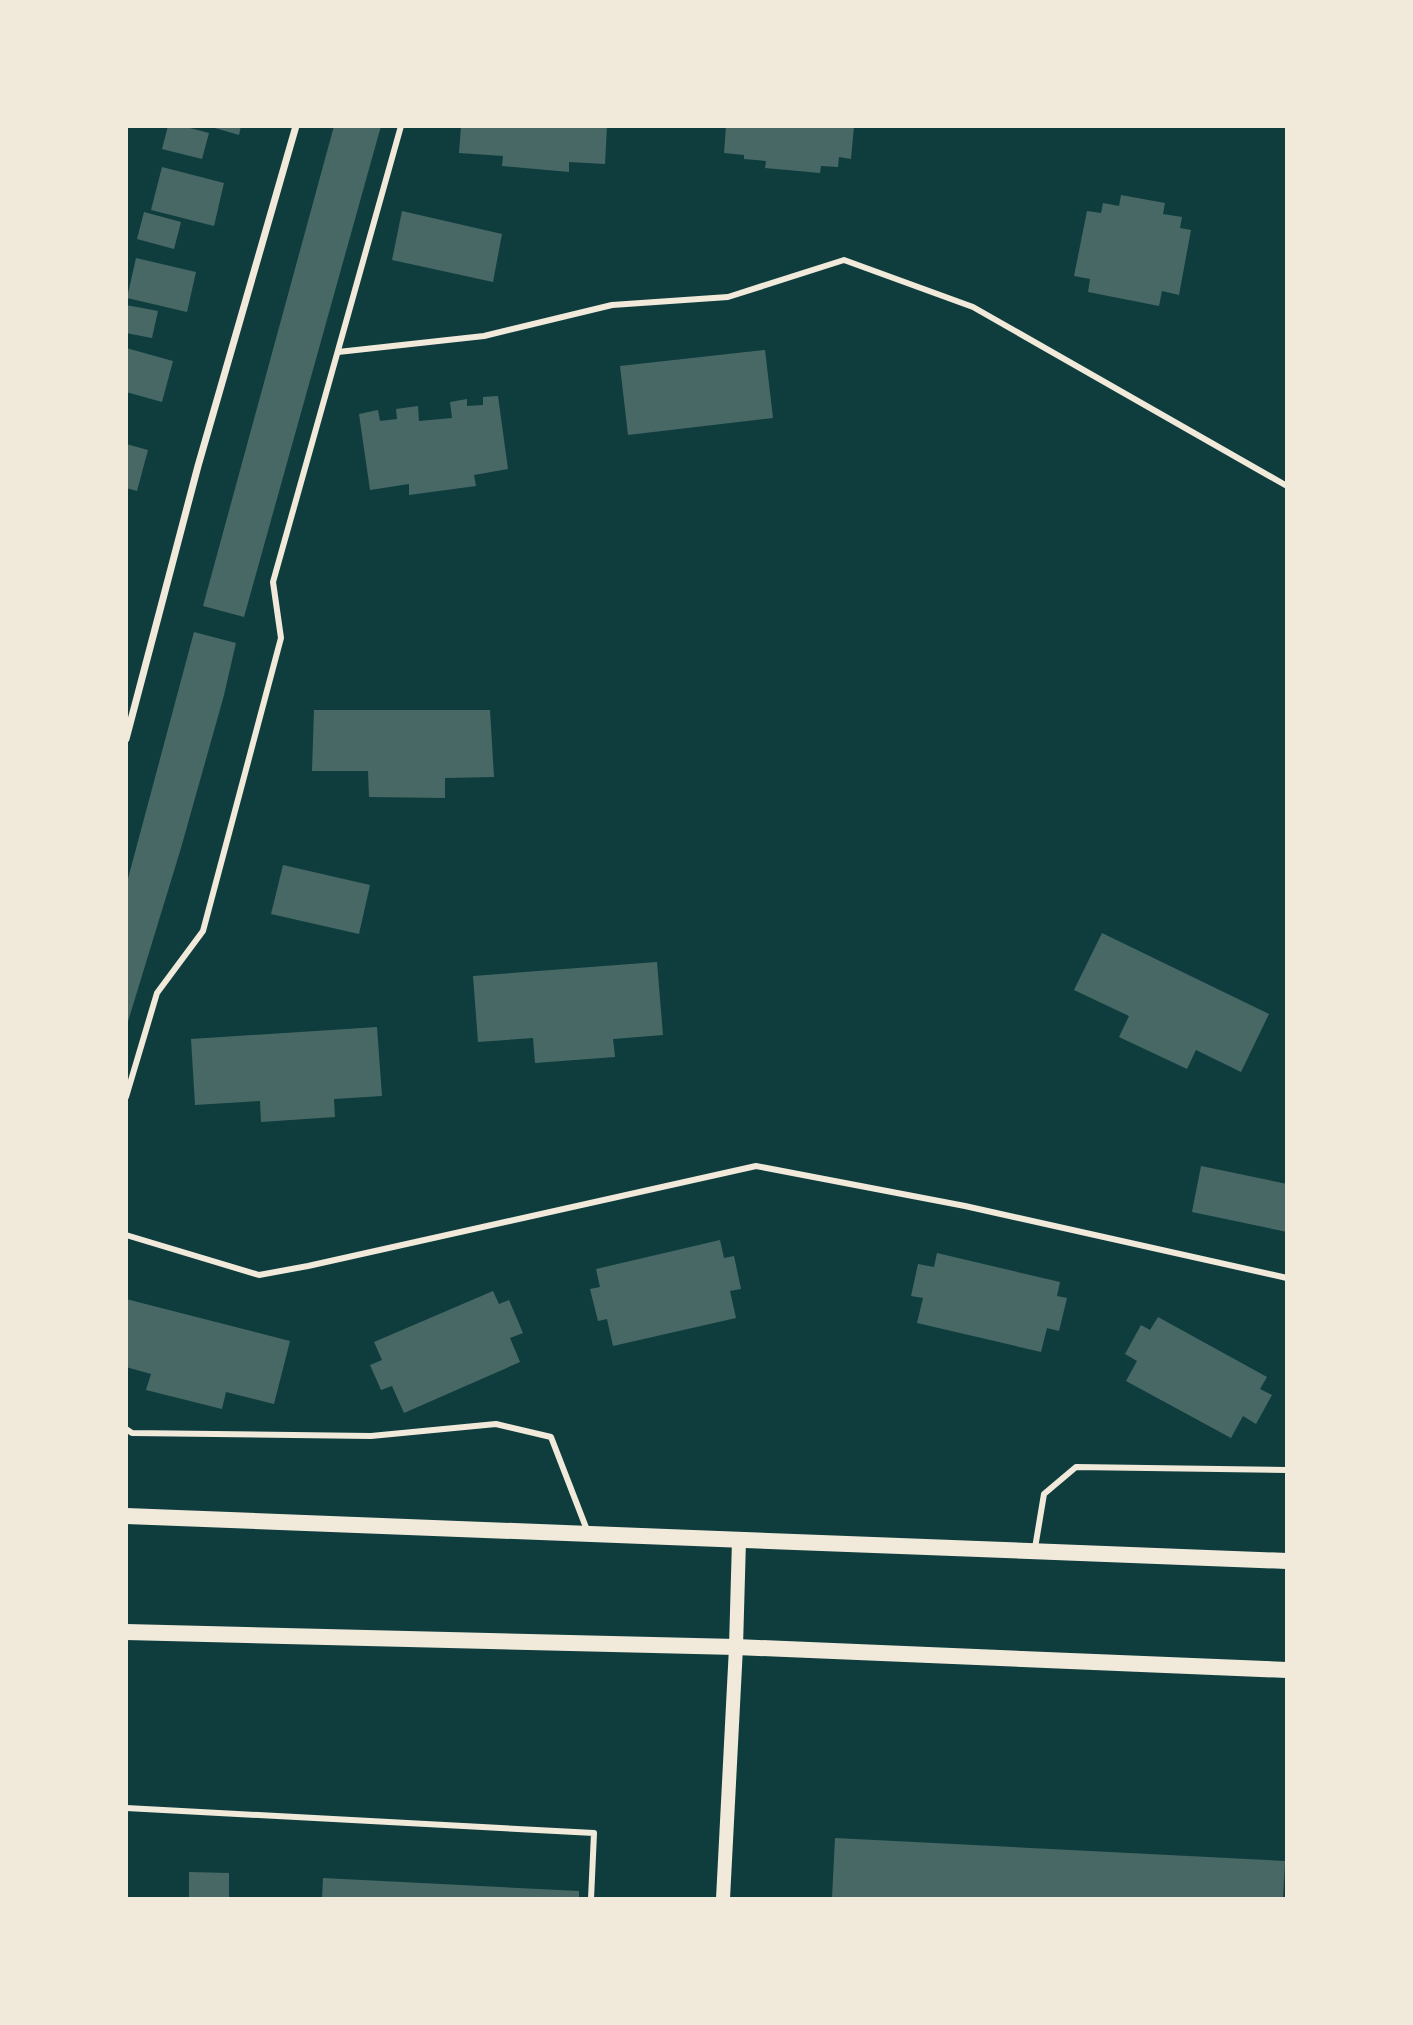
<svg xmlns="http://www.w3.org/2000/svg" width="1413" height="2025" viewBox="0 0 1413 2025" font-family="Rubik,sans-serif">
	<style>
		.building { fill: #486865 }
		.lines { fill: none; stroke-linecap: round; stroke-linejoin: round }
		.service { stroke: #f1e9da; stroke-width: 6 }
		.pedestrian { stroke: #f1e9da; stroke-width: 7 }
		.tertiary { stroke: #f1e9da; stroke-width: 14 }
		.secondary { stroke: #f1e9da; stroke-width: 16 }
	</style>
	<rect width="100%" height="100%" fill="#0f3d3e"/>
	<!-- building -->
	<g class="building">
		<polygon points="168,126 182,126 209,133 202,159 162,149"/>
		<polygon points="208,126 241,126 239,135"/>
		<polygon points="334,126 381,126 244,617 203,606"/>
		<polygon points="461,126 607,126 605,164 569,162 569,172 502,166 503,156 459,153"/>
		<polygon points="726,126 854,126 851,159 839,157 838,167 821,166 820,173 765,168 766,161 744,159 744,155 724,153"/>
		<polygon points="162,167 224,183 214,226 151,210"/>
		<polygon points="1121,195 1165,203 1163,214 1182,217 1180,228 1191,230 1179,295 1162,291 1159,306 1088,292 1090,279 1074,276 1087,211 1101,213 1103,203 1119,206"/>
		<polygon points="402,211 502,234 493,282 392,260"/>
		<polygon points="144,212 181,222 174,249 137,239"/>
		<polygon points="136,258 196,272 187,312 127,298"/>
		<polygon points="126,305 158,311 152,338 126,333"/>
		<polygon points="126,348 173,361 162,402 126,392"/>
		<polygon points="765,350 773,418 628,435 620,366"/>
		<polygon points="498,396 508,469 474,475 476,486 409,495 409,484 370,490 359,414 378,410 380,421 397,419 396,409 418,406 419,421 452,418 450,402 467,399 467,406 483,405 483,397"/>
		<polygon points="126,444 148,450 137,491 126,488"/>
		<polygon points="194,632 236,643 224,695 181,848 126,1028 126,886"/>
		<polygon points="314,710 490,710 494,777 445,778 445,798 369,797 368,771 312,771"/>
		<polygon points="283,865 370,885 359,934 271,914"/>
		<polygon points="1102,933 1269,1014 1241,1072 1196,1050 1187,1069 1119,1037 1129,1016 1074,990"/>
		<polygon points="657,962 663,1035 613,1039 615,1057 535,1063 533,1038 478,1042 473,976"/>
		<polygon points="377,1027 382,1096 334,1099 335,1117 261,1122 260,1101 195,1105 191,1039"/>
		<polygon points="1201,1166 1287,1184 1287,1232 1192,1212"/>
		<polygon points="720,1240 724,1258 734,1256 741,1289 730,1291 736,1318 613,1346 607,1319 598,1321 590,1289 600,1287 596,1269"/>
		<polygon points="937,1253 1060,1282 1057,1296 1067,1298 1059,1331 1047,1328 1041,1352 917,1323 923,1298 911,1296 918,1264 934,1267"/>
		<polygon points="493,1291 499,1304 509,1300 523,1333 510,1338 520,1362 404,1413 392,1386 381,1390 370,1365 382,1360 374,1342"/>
		<polygon points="126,1299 290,1341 274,1404 226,1392 222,1409 146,1390 151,1374 126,1367"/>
		<polygon points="1158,1317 1267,1377 1260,1389 1272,1395 1256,1424 1243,1416 1231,1438 1126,1381 1137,1361 1125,1354 1141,1325 1150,1330"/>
		<polygon points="835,1838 1285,1861 1283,1899 832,1898"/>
		<polygon points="189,1872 229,1873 229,1899 189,1899"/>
		<polygon points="323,1878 579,1891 579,1899 322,1899"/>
	</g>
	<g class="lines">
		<!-- service -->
		<g class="service">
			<polyline points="338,352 484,336 612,305 728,297 844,260 973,307 1287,486"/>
			<polyline points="126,1097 157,993 203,931 281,638 273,582 401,126"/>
			<polyline points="126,1235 259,1275 308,1266 756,1166 965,1206 1287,1278"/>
			<polyline points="126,1429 132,1433 371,1436 496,1424 551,1437 587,1530"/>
			<polyline points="1035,1548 1044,1494 1076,1467 1287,1470"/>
			<polyline points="126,1808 594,1833 591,1899"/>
		</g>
		<!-- pedestrian -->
		<polyline class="pedestrian" points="126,739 198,466 296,126"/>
		<!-- tertiary -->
		<polyline class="tertiary" points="723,1899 736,1647 739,1540"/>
		<!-- secondary -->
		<g class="secondary">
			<polyline points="126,1516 1287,1561"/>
			<polyline points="126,1632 736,1647 1287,1670"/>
		</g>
	</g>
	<!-- border -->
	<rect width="1413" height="2025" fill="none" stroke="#f1e9da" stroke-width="256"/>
</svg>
